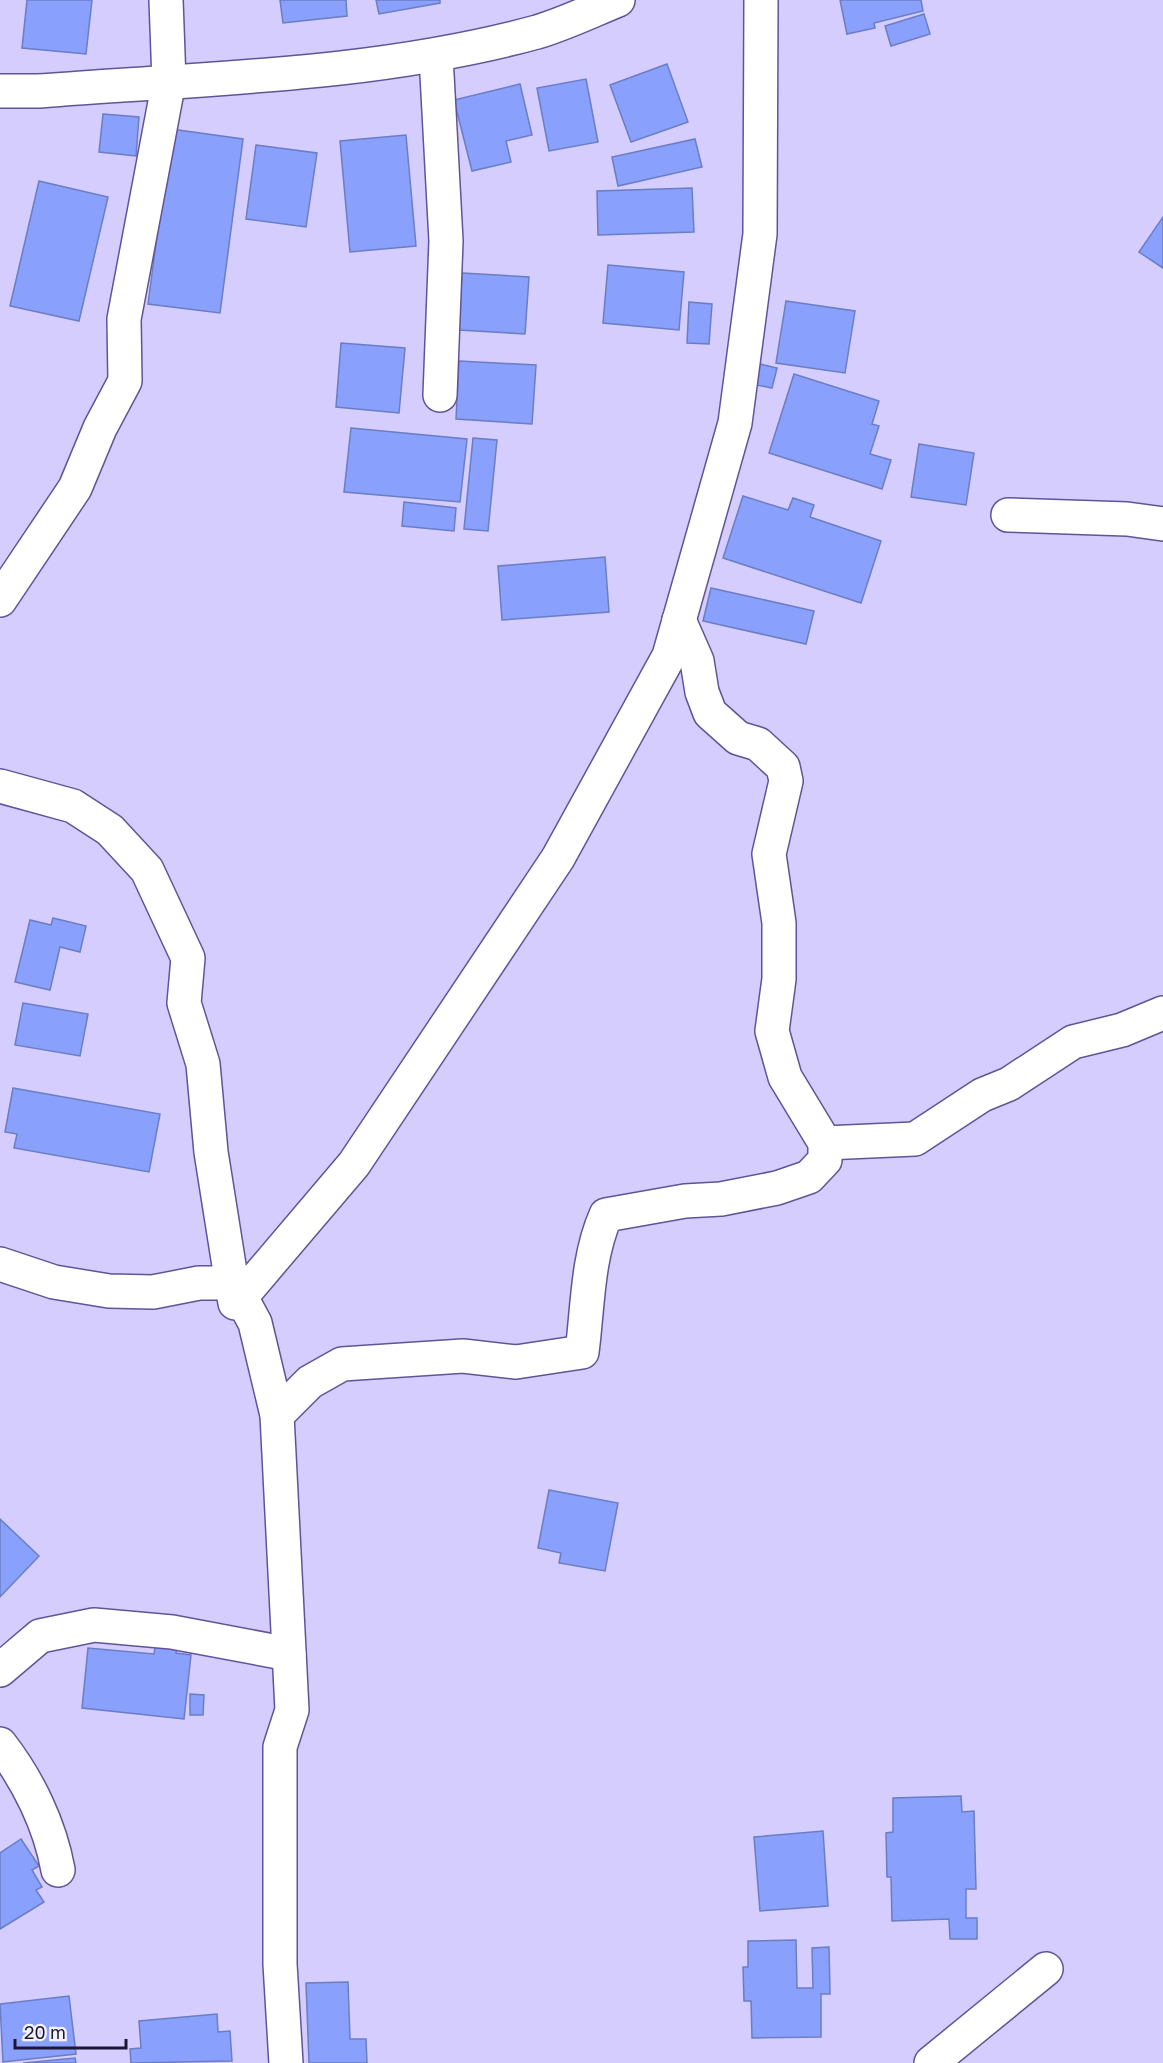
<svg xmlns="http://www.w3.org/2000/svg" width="1163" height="2063" viewBox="0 0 1163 2063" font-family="'Golos Text',sans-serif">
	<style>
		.building { fill: #89a0fd; stroke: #6b7dc3; stroke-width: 1.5 }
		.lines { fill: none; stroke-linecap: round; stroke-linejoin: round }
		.minor-casing { stroke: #625398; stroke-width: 36 }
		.minor { stroke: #fff; stroke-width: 33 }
	</style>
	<rect width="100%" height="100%" fill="#d4cdfd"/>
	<!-- building -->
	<g class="building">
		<polygon points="27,0 92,0 86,54 22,48"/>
		<polygon points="280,0 346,0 347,16 283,23"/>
		<polygon points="376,0 440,0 440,3 379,14"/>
		<polygon points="840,0 921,0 923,11 874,23 875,28 847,34"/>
		<polygon points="924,14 930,34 891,46 885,26"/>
		<polygon points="667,64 688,122 631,142 610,85"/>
		<polygon points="586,79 598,142 549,151 537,88"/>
		<polygon points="520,84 532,135 506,141 511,162 472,171 454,100"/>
		<polygon points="103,114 139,117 136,156 99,152"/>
		<polygon points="171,129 243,139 220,313 148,304"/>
		<polygon points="406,135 416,246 350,252 340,141"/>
		<polygon points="695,139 702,167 618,186 612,157"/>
		<polygon points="256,145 317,153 306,227 246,219"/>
		<polygon points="39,181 108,197 79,321 10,306"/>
		<polygon points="692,188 694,232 598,235 597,191"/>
		<polygon points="1163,217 1163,268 1139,252"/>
		<polygon points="608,265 684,272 679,330 603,323"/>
		<polygon points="462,273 529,277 525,334 459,330"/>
		<polygon points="786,301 855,311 845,373 776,363"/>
		<polygon points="689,302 712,304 709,344 687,343"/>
		<polygon points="341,343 405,348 399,413 336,407"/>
		<polygon points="459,361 536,365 532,424 456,419"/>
		<polygon points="752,362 777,368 772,388 747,383"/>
		<polygon points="794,374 879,401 872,424 879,426 870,454 891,460 882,489 769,453"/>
		<polygon points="351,428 467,439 460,502 344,492"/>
		<polygon points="473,438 497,440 488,531 464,529"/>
		<polygon points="919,444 974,453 966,505 911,497"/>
		<polygon points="743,496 788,510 793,498 814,505 810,517 881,541 861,603 723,558"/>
		<polygon points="404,502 456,508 454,531 402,526"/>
		<polygon points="605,557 609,612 502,620 498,566"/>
		<polygon points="711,588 814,611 806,644 703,621"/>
		<polygon points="53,918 86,926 80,952 60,947 50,990 15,982 30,920 51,925"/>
		<polygon points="23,1003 88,1014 80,1056 15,1045"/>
		<polygon points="13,1088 160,1114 149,1172 14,1148 17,1134 5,1132"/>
		<polygon points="549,1490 618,1503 605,1571 559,1563 561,1553 538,1548"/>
		<polygon points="0,1519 39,1556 0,1597"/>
		<polygon points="156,1640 177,1642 176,1653 191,1655 184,1719 82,1708 88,1648 154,1654"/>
		<polygon points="190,1694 204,1695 203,1715 190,1715"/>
		<polygon points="961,1796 962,1812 974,1811 976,1889 966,1889 966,1918 977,1918 977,1939 950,1939 949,1919 892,1921 891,1877 887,1877 886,1833 893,1832 893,1798"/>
		<polygon points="823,1831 828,1906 760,1911 754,1837"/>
		<polygon points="21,1839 39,1866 32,1870 42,1887 36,1890 44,1902 0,1929 0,1853"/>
		<polygon points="796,1940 797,1988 813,1988 812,1948 829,1947 830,1994 821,1994 821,2037 752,2038 751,2001 744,2001 743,1967 748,1967 748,1941"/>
		<polygon points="348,1982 350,2039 366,2039 367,2063 309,2063 306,1983"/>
		<polygon points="69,1996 76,2054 3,2062 0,2004"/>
		<polygon points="217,2014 218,2032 230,2031 232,2061 131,2063 130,2049 141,2048 139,2021"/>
		<polygon points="75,2058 76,2063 23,2063"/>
	</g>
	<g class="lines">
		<defs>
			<g id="minor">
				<polyline points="436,56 446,241 440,395"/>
				<path d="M0,91H39C206,78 375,76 537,32C564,24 591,11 618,0"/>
				<polyline points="1008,515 1127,519 1163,524"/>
				<polyline points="0,600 75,488 100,428 125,381 124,319 169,81 166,0"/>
				<polyline points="0,786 73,806 110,830 147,870 188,958 184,1003 203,1064 211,1152 235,1303"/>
				<polyline points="825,1143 915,1139 982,1095 1009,1084 1073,1042 1122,1030 1163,1013"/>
				<polyline points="0,1264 54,1282 109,1291 153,1292 199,1283 223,1283 241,1297 255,1323 277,1415 292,1710 280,1747 280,1964 286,2063"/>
				<polyline points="241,1297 354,1164 558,858 669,656 735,423 760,234 761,0"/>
				<path d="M277,1415L310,1382L342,1364L463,1356L516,1362L582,1352C588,1306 587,1258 606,1215L685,1201L721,1199L777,1188L809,1177L825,1160V1143L785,1077L772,1031L779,979V923L769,854L786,781L783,767L758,744L738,738L710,713L702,692L697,661L679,620"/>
				<polyline points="0,1670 40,1636 94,1625 172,1632 289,1654"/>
				<path d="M0,1744C28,1780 50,1825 58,1870"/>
				<polyline points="931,2063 1046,1969"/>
			</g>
		</defs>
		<!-- minor casing -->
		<use href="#minor" class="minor-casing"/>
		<!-- minor -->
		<use href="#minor" class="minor"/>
	</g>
	<!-- scale -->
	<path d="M15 2039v9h111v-9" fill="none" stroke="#1e1734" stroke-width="3"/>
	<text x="24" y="2039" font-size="18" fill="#1e1734" stroke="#f5f4fc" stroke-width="4.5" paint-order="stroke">20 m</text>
</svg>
